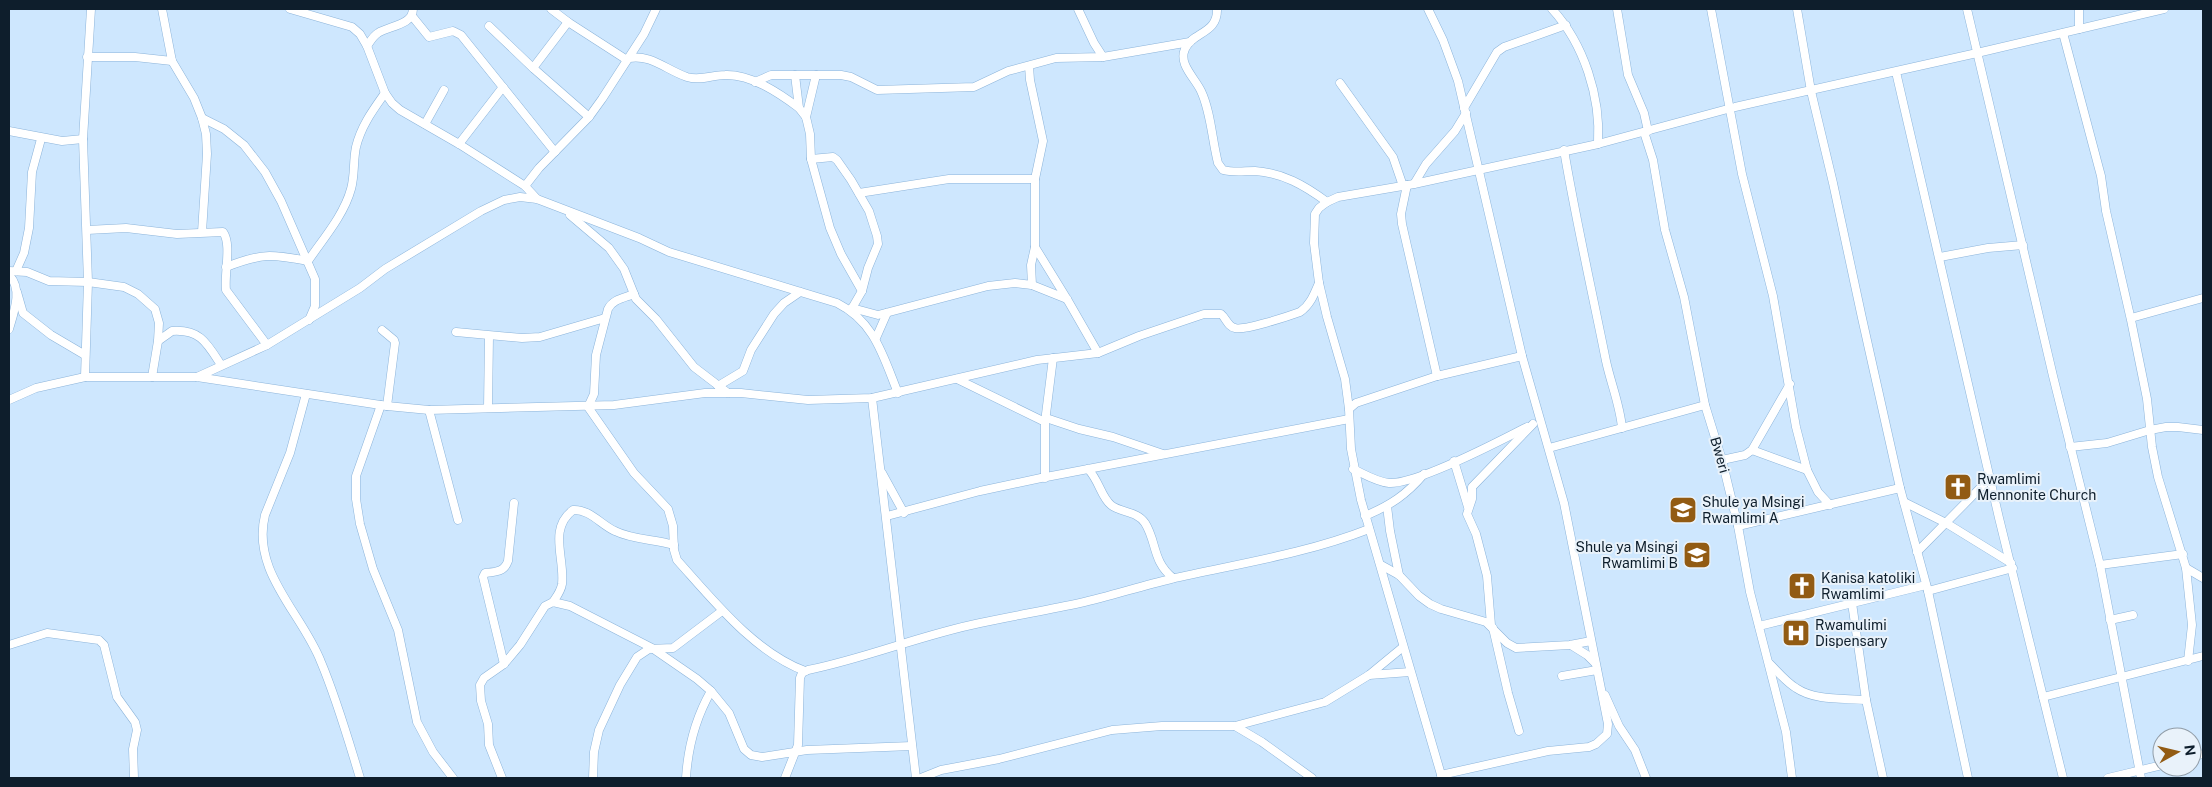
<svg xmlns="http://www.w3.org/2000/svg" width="2212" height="787" viewBox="0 0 2212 787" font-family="'Public Sans',sans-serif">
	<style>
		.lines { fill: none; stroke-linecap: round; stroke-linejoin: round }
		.street-casing { stroke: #8cb4da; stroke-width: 9 }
		.street { stroke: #fff; stroke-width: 8 }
		.labels { text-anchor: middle; stroke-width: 4; stroke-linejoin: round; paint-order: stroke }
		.street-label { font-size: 14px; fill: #0e1e2c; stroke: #e9f2fa }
		.poi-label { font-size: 14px; fill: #0e1e2c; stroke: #e9f2fa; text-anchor: start }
	</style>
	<rect width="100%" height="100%" fill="#cee7fe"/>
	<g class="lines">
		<defs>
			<g id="street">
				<polyline points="162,9 172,61 194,98 202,118 206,134 207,154 202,232"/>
				<polyline points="290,9 352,27 360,34 367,46 385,93 392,103 400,110 459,144 525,186 537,199"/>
				<polyline points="551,9 568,22 627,60"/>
				<polyline points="1078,9 1094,43 1103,57"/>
				<path d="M1217,9C1218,34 1192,32 1185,49C1178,64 1195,78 1201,91C1211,112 1212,140 1218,163L1223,170C1234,173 1244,171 1255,171C1283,173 1304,185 1327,202"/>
				<polyline points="1428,9 1443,40 1458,81 1522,356 1564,503 1608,724 1607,734 1596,744 1589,747 1548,751 1441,775"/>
				<path d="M1552,9C1584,44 1601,97 1598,144"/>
				<polyline points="1617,9 1628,75 1644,113 1648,131"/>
				<polyline points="1711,9 1742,174 1773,296 1796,427 1807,470 1818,492 1830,505"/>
				<polyline points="1797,9 1811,91 1833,183 1862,318 1900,488 1928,591 1968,778"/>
				<polyline points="1967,9 2053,376 2100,565 2141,778"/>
				<polyline points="412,16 429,37 453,31 461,35 555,152"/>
				<polyline points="489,26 533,68 589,117"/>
				<polyline points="2079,29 2079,9"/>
				<polyline points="2063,33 2101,176 2106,211 2131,320 2147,399 2152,447 2158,477 2186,568 2192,625 2188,661"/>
				<path d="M367,46C370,42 373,36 378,33C389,26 413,25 413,9"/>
				<polyline points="87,57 135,57 172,61"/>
				<path d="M629,58C651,54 666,70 687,77C700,81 712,75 725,75C751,74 779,93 799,108"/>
				<polyline points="1029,66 1030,80 1043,141 1035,179 1035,247 1067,299 1098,353"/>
				<polyline points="533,68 568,22"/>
				<polyline points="1896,72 1999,518 2063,778"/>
				<polyline points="795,75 799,108 806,117 810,134 811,159 830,228 841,254 862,291"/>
				<polyline points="755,82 771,75 841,75 851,77 877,90 974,87 1008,71 1056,58 1103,57 1190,42"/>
				<polyline points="1340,83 1393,157 1403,186"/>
				<polyline points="1464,108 1497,52 1504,47 1566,25"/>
				<polyline points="806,117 816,75"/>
				<polyline points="202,118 224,129 244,145 265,172 281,201 315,279 315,306 309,320"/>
				<polyline points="425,124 444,90"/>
				<polyline points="9,131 62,141 83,139"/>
				<polyline points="1644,132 1653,160 1665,230 1684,297 1705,405 1722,460 1738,526 1750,592 1786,732 1792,778"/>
				<polyline points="459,144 503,87"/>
				<path d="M1564,150C1576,221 1592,291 1606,361C1611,384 1620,405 1622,428"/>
				<polyline points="811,159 833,157 837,160 851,180 869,211 877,236 878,244 868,268 862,291 851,310"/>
				<polyline points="1414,184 1426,164 1455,131 1466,113"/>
				<polyline points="1407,185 1401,214 1402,224 1437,376"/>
				<polyline points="525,186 539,168 589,117 602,99 644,34 656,9"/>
				<polyline points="859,193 949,179 1035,179"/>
				<polyline points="570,215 609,248 624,269 636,299 656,319 694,367 728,393"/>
				<path d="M87,230L126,228L177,234L223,232C232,244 224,274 226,290L267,345"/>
				<polyline points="1940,257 1988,248 2023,245"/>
				<path d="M226,267C262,253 271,254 308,261C323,239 344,215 351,189C355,175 353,161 356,147C361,126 373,110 385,93"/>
				<polyline points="9,271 27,272 49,281 88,282 124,287 138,294 155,309 159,323 158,341 152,377"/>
				<polyline points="16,271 24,253 29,228 32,172 41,139"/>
				<path d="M9,275C23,289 14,312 9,329"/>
				<polyline points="1032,285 1031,265 1035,247"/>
				<polyline points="17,292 23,313 51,335 85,355"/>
				<path d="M634,294C624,298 613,299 608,309L596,355L594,394L588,407L634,473L668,509L673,526L674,550L677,560C713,600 754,652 805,671"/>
				<polyline points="852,308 878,315 988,286 1015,283 1032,285 1067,299"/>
				<polyline points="2131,318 2203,298"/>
				<polyline points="382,330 394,340 395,343 387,406"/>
				<polyline points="456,332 522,338 540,337 605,318"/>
				<polyline points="876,338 887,313"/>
				<path d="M158,341L172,331C200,329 207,343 221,365"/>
				<polyline points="85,377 88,282 83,139 91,9"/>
				<path d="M197,377L267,345L360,288L385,269L481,211L504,200L520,197L537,199L639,238L669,252L837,303C875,322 883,356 898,393"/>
				<polyline points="957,379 1045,422"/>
				<polyline points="718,386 743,371 751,350 774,314 784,303 800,292"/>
				<path d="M306,394L290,453L265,515C251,572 302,613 321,662C337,700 348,739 360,778"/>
				<polyline points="872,398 916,778"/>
				<path d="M9,400L36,388L85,377H197L387,406L429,410L614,405L705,393H741L808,400L872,398L1037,360L1098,353L1139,336L1204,314H1221C1226,318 1228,327 1235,328C1244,331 1289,316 1300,312C1310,305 1314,295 1319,283"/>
				<polyline points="381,405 356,476 356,499 360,524 373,569 398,630 417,722 433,752 453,778"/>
				<polyline points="488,408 489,336"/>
				<polyline points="1349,409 1356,403 1437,376 1522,356"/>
				<polyline points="429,410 458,520"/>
				<polyline points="1046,418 1079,429 1113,437 1163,454"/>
				<polyline points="2070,447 2107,443 2150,430 2166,427 2178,427 2203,430"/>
				<polyline points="1549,448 1705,405"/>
				<polyline points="1752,450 1807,470"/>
				<polyline points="1722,460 1745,455 1752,450 1790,384"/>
				<polyline points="1454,461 1468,507"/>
				<path d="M1088,469C1099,480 1101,497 1111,505C1121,513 1137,511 1145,523C1157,542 1152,561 1173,578"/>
				<path d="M1353,469C1364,474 1377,482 1389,483C1416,485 1500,441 1527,427"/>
				<polyline points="882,473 904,513"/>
				<polyline points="1045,478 1045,422 1053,358"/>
				<polyline points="1904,502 1946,523 2011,563"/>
				<polyline points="1387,506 1390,531 1399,575"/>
				<polyline points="887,516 980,491 1041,478 1349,419"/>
				<path d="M1365,516C1391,505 1406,495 1424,474"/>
				<polyline points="1738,526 1900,488"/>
				<polyline points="1917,552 1990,478"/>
				<polyline points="1381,565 1399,575 1419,596 1430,604 1441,609 1486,622 1507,643 1516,648 1570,645 1591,641"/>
				<polyline points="2100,565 2183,554"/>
				<polyline points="2186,568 2203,578"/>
				<polyline points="1928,591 2013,568"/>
				<path d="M553,602C557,596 561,591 562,584C565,558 548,529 573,510C590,509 601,525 615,531C633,540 655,539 674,545"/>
				<polyline points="1852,603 1866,700 1883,778"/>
				<polyline points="2110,620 2133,615"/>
				<polyline points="1491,625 1487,576 1476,534 1467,514 1472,499 1472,487 1533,424"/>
				<polyline points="1759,626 1926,585"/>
				<polyline points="1493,628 1508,693 1519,731"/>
				<polyline points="9,645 47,633 99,640 104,645 117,697 135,722 137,730 133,749 134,778"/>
				<polyline points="1571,645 1587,655 1595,663"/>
				<path d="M504,664L483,577L485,573C496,572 504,572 508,561L514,503"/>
				<path d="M1770,664C1778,672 1786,682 1796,688C1815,701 1844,698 1866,700"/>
				<polyline points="1369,675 1410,672"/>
				<polyline points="1562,676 1597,670"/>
				<polyline points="1605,695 1619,726 1635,750 1646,778"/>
				<polyline points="2043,697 2203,656"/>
				<polyline points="1235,726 1262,742 1312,778"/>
				<polyline points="2192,757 2203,754"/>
				<polyline points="502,778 489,745 488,724 481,701 480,685 484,678 504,664 520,645 545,606 553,602 570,606 652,648 697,679 711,691 729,713 744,749 751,755 762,757 807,750 912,746"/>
				<polyline points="593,778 594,752 599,730 620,685 637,657 649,649 673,648 722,611"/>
				<path d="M686,778C688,746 695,719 711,691"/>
				<path d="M785,778L798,745L800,678L802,673L808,670C867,658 921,635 980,623C1013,616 1047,610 1080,603C1111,596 1141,586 1171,579C1237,564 1305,554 1369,529"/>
				<polyline points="921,778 941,770 999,759 1112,730 1162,726 1235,726 1325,702 1369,675 1403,647"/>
				<polyline points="1442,778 1361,500 1351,449 1349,409 1345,379 1327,317 1319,283 1314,243 1315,214 1319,208 1327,202 1338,197 1414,184 1598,144 1735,107 1977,53 2164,9"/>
				<polyline points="2108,778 2162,765"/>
			</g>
		</defs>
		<!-- street casing -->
		<use href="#street" class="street-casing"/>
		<!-- street -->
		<use href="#street" class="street"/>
	</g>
	<!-- icons -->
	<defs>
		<symbol id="church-square" viewBox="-11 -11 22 22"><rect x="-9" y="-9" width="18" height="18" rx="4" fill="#925b13" stroke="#e9f2fa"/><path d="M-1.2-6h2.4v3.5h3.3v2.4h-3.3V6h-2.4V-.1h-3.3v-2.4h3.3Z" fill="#fff"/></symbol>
		<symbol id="school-square" viewBox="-11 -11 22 22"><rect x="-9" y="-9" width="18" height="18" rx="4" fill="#925b13" stroke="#e9f2fa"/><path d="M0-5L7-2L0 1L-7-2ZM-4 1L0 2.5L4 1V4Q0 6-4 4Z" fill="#fff"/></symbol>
		<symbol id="hospital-square" viewBox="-11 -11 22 22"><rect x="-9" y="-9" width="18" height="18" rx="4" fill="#925b13" stroke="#e9f2fa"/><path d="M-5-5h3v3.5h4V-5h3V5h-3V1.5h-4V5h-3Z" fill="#fff"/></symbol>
	</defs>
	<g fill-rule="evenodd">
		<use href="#church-square" x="1942" y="471" width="32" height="32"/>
		<use href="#school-square" x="1667" y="494" width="32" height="32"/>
		<use href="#school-square" x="1681" y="539" width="32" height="32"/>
		<use href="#church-square" x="1786" y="570" width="32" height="32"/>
		<use href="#hospital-square" x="1780" y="617" width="32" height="32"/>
	</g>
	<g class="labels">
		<!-- street labels -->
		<g class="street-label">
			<text transform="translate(1720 455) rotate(74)" y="5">Bweri</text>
		</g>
		<!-- poi labels -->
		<g class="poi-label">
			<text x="1977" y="484">Rwamlimi<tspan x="1977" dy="16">Mennonite Church</tspan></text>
			<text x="1702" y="507">Shule ya Msingi<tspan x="1702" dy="16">Rwamlimi A</tspan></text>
			<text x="1678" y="552" text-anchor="end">Shule ya Msingi<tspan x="1678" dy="16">Rwamlimi B</tspan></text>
			<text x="1821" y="583">Kanisa katoliki<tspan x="1821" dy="16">Rwamlimi</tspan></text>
			<text x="1815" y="630">Rwamulimi<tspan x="1815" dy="16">Dispensary</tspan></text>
		</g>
	</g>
	<!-- border -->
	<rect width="2212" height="787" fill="none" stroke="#0e1e2c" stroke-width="20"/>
	<!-- north arrow -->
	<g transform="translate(2177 752) rotate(82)"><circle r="24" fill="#e9f2fa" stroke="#919da8"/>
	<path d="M0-4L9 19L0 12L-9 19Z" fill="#925b13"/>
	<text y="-8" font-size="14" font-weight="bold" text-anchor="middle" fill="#0e1e2c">N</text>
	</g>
</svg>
